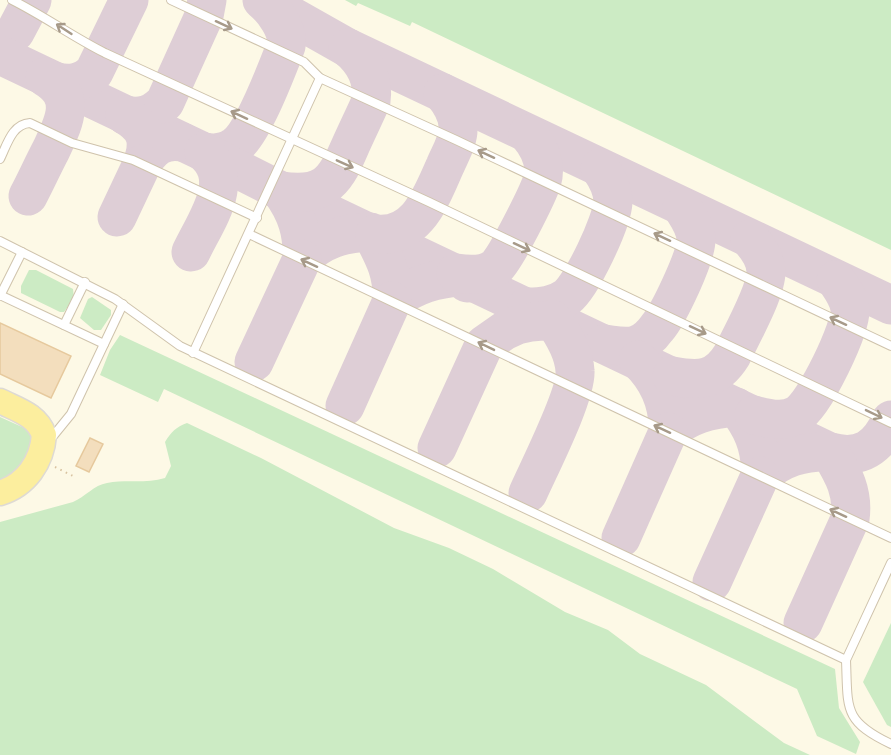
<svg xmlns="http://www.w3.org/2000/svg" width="891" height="755" viewBox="0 0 891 755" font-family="'PT Sans Narrow',sans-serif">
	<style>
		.green { fill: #ccebc4 }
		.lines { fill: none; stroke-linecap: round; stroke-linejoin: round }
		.taxiway { stroke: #deced6; stroke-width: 39 }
		.building { fill: #f3debd; stroke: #e6c99d; stroke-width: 1.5 }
		.lane-casing { stroke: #cfc3ac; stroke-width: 10 }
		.primary-casing { stroke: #dedad4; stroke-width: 27 }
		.path { stroke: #d8c2a0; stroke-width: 2; stroke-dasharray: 1.5 4.5; stroke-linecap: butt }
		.lane { stroke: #fff; stroke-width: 8 }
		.primary { stroke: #fcee9e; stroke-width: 24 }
		.oneway { stroke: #a79a89 }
	</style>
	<rect width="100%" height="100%" fill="#fdf9e6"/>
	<!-- green -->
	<g class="green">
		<polygon points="345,0 891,0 891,250 412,22 410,26 358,3 356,6"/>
		<polygon points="29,270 36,270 73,289 74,298 64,312 60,312 21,293 21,286"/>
		<polygon points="92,297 111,310 111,315 101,330 94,330 80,318 88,299"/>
		<polygon points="120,335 835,669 839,708 860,742 856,754 817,736 797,689 164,389 158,402 100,375 110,350"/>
		<path d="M0,417L31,431C33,461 21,469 0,486Z"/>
		<path d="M187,423L261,458L394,528L449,548L493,569L565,612L608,630L640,654L706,685L784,743L810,755H0V522L73,502C85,497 94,485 107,483C126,479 146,484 165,478L171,466L165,442C171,432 176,427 187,423Z"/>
		<polygon points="891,623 891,727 887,725 863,682"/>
	</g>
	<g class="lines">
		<!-- taxiway -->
		<g class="taxiway">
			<polyline points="263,0 348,48 891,305"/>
			<polyline points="0,43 15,32 32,0"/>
			<path d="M0,55L204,152C215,154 226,153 235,146C253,133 277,69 286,46C289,30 274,10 262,0"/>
			<path d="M54,81C70,86 82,83 94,72L129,0"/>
			<path d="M125,115C141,119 154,114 165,102L204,16L207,0"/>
			<path d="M125,115C146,128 151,140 142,164C152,148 162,139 182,142"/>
			<path d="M204,152L271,186L830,452C861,460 878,448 891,420"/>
			<path d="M281,191C297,213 303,233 302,259C322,239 343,233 371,232C384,257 393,272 392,301C417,284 434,279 464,276L467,283"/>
			<path d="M281,191C322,197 334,184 349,149C356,133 364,117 371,101C374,79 365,62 348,48"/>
			<path d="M28,196C36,181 43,165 51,150C64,122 78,97 45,77"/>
			<polyline points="117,217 142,164"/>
			<path d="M375,234C417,239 431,197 445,166C450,154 459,140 458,127C458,114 451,103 443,93"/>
			<path d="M191,252C206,220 237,181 204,152"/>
			<path d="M456,273C469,275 485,276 496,267C505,260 538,194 542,181C547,164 539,147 528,134"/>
			<path d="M527,307C542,307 554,306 567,297C582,285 612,222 613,202C613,189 607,178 600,168"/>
			<path d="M604,344C614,345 625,348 636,345C645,342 652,335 657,328C669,314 696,257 696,240C696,227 688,217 682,207"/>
			<path d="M638,360C659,380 669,403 668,432C689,415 709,409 736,407C753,427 762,450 760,476C782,458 802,451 830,452C843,474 854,492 850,519L803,623"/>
			<polyline points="254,362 302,259"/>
			<path d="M672,376C699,381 716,381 732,355C741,336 766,292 766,272C766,259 758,248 750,239"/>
			<polyline points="345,406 392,301"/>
			<path d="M754,415C768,419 785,423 798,414C814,405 852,327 850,309C849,298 842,289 836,280"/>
			<path d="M437,448L484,345L504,331L517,325L531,322L553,320C563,334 574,352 575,371C577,394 539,468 528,493"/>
			<polyline points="621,538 668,432"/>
			<polyline points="712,582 760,476"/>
		</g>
	</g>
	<!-- building -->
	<g class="building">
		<polygon points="0,323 71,356 51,398 0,374"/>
		<polygon points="90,438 103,444 89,472 76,466"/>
	</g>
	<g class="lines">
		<defs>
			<g id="lane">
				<path d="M12,0C44,16 73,37 105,53L429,202L891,423"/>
				<polyline points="171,0 304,62 320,78 456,140 891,346"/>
				<path d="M0,159C7,145 12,124 30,123L72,143L133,160L257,218"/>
				<polyline points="249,234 891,538"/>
				<polyline points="0,241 115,299 180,346 846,660 891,563"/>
				<polyline points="0,295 104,344"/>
				<polyline points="0,296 22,252"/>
				<polyline points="64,325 85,282"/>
				<polyline points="193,353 320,78"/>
				<polyline points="49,441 71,414 123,304"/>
				<path d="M846,660C848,709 843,721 891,744"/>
			</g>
			<path id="primary" d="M0,401C18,410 37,415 44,435C42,462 26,485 0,493"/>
		</defs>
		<!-- lane casing -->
		<use href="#lane" class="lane-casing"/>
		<!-- primary casing -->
		<use href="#primary" class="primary-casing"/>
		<!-- path -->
		<polyline class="path" points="55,467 73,476"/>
		<!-- lane -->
		<use href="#lane" class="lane"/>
		<!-- primary -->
		<use href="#primary" class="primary"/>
	</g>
	<!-- one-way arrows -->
	<defs><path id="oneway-shaft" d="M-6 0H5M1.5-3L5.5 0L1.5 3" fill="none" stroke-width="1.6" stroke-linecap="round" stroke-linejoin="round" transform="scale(1.5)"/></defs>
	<g class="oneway">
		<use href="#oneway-shaft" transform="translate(224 25) rotate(25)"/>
		<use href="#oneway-shaft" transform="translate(64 29) rotate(-147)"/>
		<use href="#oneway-shaft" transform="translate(239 115) rotate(-155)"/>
		<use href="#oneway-shaft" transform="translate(486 154) rotate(-155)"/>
		<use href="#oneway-shaft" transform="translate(345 164) rotate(24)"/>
		<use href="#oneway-shaft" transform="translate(662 237) rotate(-155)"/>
		<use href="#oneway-shaft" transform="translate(522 247) rotate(25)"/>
		<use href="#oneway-shaft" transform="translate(309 263) rotate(-155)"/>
		<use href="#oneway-shaft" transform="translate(838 321) rotate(-155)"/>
		<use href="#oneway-shaft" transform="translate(698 330) rotate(25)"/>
		<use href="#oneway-shaft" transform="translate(486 346) rotate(-154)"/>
		<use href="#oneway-shaft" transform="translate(874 414) rotate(26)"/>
		<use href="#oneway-shaft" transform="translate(662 429) rotate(-155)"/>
		<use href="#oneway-shaft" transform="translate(838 513) rotate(-155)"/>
	</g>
</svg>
